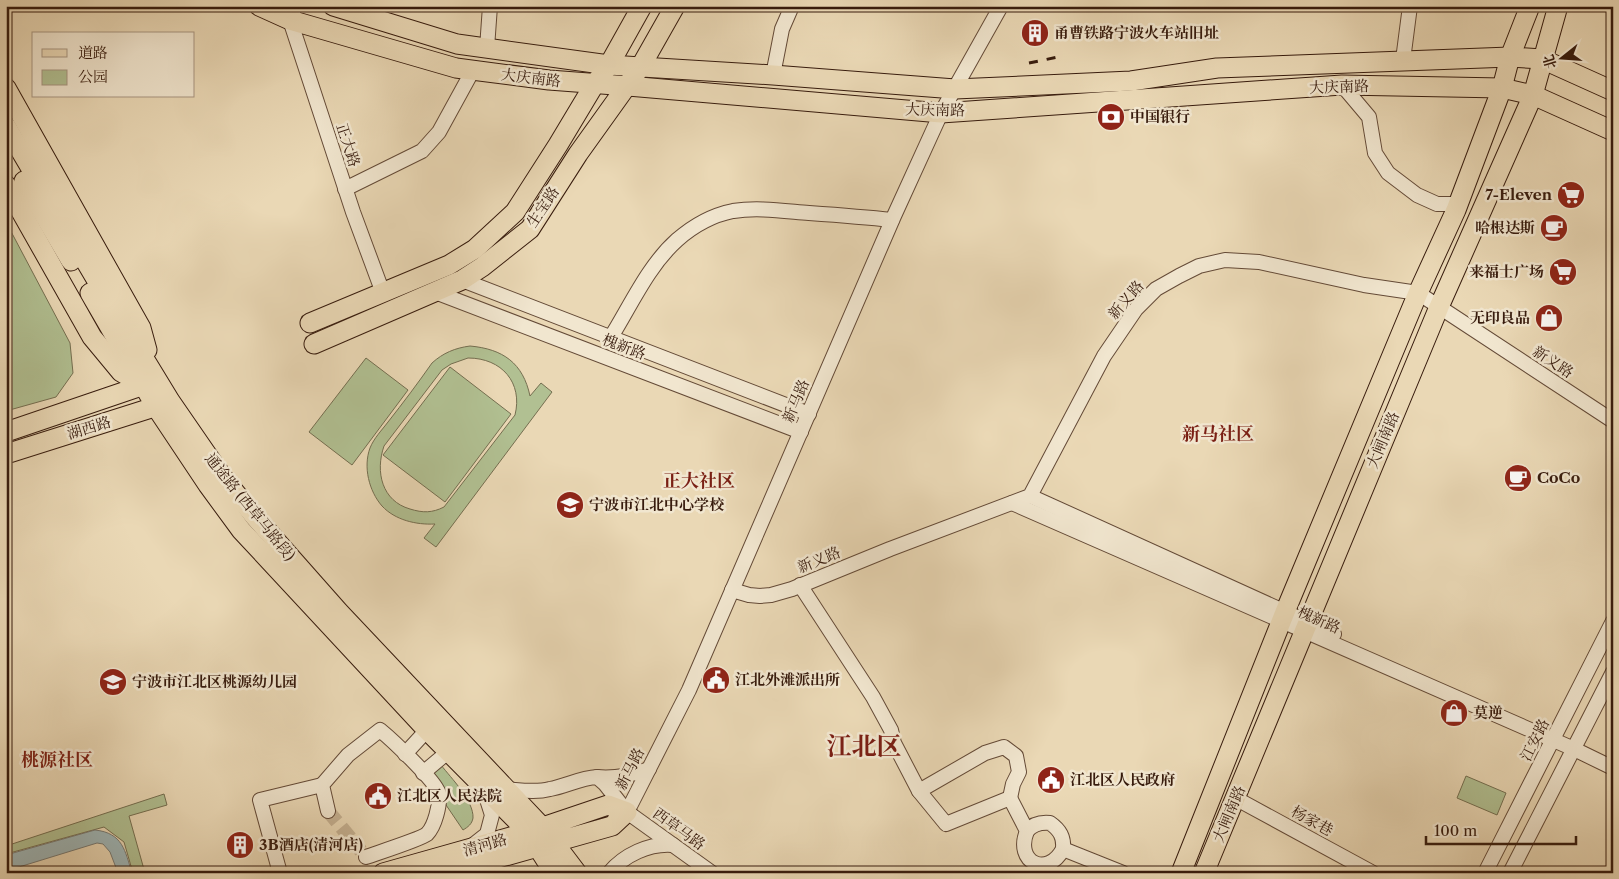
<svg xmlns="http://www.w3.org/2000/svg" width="1619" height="879" viewBox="0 0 1619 879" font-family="'Libre Caslon Text','Noto Serif SC',serif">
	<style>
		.green { fill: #b1c092; stroke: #746e50; fill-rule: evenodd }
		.water { fill: #9eb7b9; stroke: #757974 }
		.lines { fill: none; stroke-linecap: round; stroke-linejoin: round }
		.minor-tunnel { stroke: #c6b293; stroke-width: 14; stroke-dasharray: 14 7; stroke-linecap: butt }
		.minor-casing { stroke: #644a37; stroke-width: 16 }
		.major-casing { stroke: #371b0d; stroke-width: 21 }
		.minor { stroke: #f1e6cf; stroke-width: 14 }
		.major { stroke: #ead8b5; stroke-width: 19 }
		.rail { stroke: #371b0d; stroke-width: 3; stroke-dasharray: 9 9; stroke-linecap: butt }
		.labels { text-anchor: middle; stroke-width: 5; stroke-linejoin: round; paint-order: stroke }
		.poi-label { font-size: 15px; font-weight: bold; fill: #371b0d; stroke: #f1e6cf; text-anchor: start }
		.street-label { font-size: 15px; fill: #371b0d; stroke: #f1e6cf }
		.quarter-label { font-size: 18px; font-weight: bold; fill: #7a1f14; stroke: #f1e6cf }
		.town-label { font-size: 25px; font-weight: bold; fill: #7a1f14; stroke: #f1e6cf }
	</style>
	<rect width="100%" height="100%" fill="#ead8b5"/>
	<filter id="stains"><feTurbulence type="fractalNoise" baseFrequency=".004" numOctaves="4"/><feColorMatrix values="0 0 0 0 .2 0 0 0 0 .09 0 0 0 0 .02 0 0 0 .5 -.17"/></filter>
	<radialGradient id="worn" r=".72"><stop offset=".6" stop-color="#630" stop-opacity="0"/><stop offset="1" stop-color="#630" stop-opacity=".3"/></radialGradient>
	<!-- green -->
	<g class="green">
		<polygon points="6,222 70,343 73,373 56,397 6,411"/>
		<path d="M470,346C503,349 523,363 530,396L541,383L552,392L436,547L424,538L435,524C416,525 395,520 382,506C369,491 363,467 370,448C374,438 382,430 388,422C403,403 418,383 432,363C443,353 455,348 470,346ZM468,358C502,358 523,383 515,415L444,507C432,513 423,513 410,509C382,501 375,472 384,446L442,370L451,364Z"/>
		<polygon points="366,358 408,390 352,465 309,432"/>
		<polygon points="450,367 511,414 445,502 383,455"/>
		<path d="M441,765C451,778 474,801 473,818C472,824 468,827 463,830L444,802L431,772Z"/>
		<polygon points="1466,776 1506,793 1497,815 1457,798"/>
		<polygon points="164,794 167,805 129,816 145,873 133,873 124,842 104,827 6,854 6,846"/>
	</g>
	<!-- water -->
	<path class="water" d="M95,830C123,833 125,851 132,873H118L110,852L103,844L97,843L6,871V855Z"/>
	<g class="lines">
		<!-- minor-tunnel -->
		<polyline class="minor-tunnel" points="328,811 361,851"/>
		<defs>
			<g id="minor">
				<polyline points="295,6 290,20 353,212 383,293"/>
				<polyline points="487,48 490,6"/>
				<polyline points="1403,60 1410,6"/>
				<polyline points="773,75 782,29 792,6"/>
				<polyline points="1342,85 1369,117 1375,153 1388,173 1417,195 1437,204 1458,204"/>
				<polyline points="345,189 422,151 439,132 473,70"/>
				<polyline points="462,280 809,414"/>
				<polyline points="435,292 801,432"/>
				<path d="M611,337C631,305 648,266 677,240C693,226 713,215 733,211C758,207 784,211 809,213C837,215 864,217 892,220"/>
				<polyline points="1030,496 1334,634"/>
				<polyline points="1012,503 1574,749 1613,768"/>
				<path d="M800,585L873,697L891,730L894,743L919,791L946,824L1010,798L1027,831C1014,863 1048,878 1063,849L1123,873"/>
				<polyline points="732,590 749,595 760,596 771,595 792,589 890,549 1030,496 1104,356 1136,309 1156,289 1179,276 1199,266 1225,260 1259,262 1364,285 1418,293 1613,421"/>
				<polyline points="405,754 427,730"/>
				<polyline points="423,773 449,751"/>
				<path d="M597,777C615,779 632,775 649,769"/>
				<path d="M505,789C520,790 535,793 550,789C566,786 580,778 597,777L605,784L627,812L712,873"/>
				<polyline points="919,791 985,753 1004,747 1016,756 1019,772 1013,784 1010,798"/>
				<polyline points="1235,798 1373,873"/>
				<path d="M328,811L322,785L348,755L380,730C391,739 437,782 439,794C440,805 435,826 427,834C421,839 377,853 366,857"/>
				<polyline points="627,812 689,690 894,216 941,113 1001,6"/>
				<path d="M1027,831C1033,824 1040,822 1050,823C1060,830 1064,837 1063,849"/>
				<polyline points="473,845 487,834 492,815 484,790"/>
				<polyline points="280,873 260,800 322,785"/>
				<path d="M609,873C624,855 649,843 673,845"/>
				<polyline points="1485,873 1613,621"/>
				<polyline points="1510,873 1613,672"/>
			</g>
			<g id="major">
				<polyline points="259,6 290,20 456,68 549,80 628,86 941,113 1342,85 1502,88 1533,95 1613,131"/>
				<polyline points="333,6 457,44 609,65 773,75 955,89 1131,81 1217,68 1510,57 1542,59 1613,91"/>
				<polyline points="6,88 141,328 147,350"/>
				<polyline points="6,126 103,291 170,401 221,475 255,517 339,612 543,828 577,873"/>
				<polyline points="24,181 71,261"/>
				<polyline points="6,185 92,337 121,372 140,383"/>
				<polyline points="90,293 156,407 208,485 241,530 427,730 528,832 554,873"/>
				<polyline points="310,323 449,265 475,249 515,212 558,145 594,85 609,65 642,6"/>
				<polyline points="314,344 462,280 482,267 530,229 578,154 641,66 675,6"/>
				<polyline points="6,432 150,383"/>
				<polyline points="6,454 167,403"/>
				<polyline points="383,873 528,832 608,805 627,812 612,826 445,873"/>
				<polyline points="1181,873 1285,612 1418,293 1456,210 1502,88 1510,57 1530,6"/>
				<polyline points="1204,873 1439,307 1533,95 1558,6"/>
			</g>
		</defs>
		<!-- minor casing -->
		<use href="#minor" class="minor-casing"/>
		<!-- major casing -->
		<use href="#major" class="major-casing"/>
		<!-- minor -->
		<use href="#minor" class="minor"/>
		<!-- major -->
		<use href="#major" class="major"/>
		<!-- rail -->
		<polyline class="rail" points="1029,63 1058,57"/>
	</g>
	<!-- icons -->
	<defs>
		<symbol id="building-disc" viewBox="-11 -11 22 22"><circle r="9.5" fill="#8f2418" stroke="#f1e6cf"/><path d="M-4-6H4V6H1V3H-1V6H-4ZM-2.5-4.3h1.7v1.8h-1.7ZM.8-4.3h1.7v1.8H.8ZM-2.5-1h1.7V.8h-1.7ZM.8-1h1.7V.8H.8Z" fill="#fff"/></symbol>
		<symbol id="bank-disc" viewBox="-11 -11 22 22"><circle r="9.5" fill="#8f2418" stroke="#f1e6cf"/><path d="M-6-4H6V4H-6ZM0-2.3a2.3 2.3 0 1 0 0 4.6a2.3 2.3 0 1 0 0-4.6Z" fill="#fff"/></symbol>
		<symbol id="supermarket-disc" viewBox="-11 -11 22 22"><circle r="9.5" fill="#8f2418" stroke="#f1e6cf"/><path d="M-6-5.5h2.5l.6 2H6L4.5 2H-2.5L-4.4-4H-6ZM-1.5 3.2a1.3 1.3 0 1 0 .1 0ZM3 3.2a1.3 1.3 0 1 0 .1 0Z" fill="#fff"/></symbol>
		<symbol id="cafe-disc" viewBox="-11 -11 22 22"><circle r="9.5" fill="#8f2418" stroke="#f1e6cf"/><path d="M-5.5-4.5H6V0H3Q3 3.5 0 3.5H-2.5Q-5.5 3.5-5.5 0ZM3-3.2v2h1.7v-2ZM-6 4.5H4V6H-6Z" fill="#fff"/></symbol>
		<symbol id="shop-disc" viewBox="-11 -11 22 22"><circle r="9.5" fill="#8f2418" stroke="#f1e6cf"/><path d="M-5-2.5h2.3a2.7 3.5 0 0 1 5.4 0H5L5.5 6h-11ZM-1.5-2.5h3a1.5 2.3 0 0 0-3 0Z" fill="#fff"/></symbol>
		<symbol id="school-disc" viewBox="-11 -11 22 22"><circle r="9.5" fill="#8f2418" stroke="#f1e6cf"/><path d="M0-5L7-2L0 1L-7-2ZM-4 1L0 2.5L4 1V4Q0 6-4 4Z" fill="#fff"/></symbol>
		<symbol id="civic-disc" viewBox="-11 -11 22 22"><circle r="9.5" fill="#8f2418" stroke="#f1e6cf"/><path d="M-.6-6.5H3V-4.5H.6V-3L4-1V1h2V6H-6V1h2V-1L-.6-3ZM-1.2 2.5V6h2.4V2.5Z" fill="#fff"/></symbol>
	</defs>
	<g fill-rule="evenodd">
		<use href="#building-disc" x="1019" y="17" width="32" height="32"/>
		<use href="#bank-disc" x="1095" y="101" width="32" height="32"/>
		<use href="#supermarket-disc" x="1555" y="179" width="32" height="32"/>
		<use href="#cafe-disc" x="1538" y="212" width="32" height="32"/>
		<use href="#supermarket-disc" x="1547" y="256" width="32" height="32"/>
		<use href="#shop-disc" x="1533" y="302" width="32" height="32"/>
		<use href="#cafe-disc" x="1502" y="462" width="32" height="32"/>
		<use href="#school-disc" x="554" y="489" width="32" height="32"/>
		<use href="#civic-disc" x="700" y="664" width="32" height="32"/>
		<use href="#school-disc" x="97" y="666" width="32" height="32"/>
		<use href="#shop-disc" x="1438" y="697" width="32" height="32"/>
		<use href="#civic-disc" x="1035" y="764" width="32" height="32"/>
		<use href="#civic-disc" x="362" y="780" width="32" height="32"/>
		<use href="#building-disc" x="224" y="829" width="32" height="32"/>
	</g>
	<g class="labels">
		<!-- poi labels -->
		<g class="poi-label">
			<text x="1054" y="38">甬曹铁路宁波火车站旧址</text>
			<text x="1130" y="122">中国银行</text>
			<text x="1552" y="200" text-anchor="end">7-Eleven</text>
			<text x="1535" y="233" text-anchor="end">哈根达斯</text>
			<text x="1544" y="277" text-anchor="end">来福士广场</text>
			<text x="1530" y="323" text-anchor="end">无印良品</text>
			<text x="1537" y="483">CoCo</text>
			<text x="589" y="510">宁波市江北中心学校</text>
			<text x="735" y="685">江北外滩派出所</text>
			<text x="132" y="687">宁波市江北区桃源幼儿园</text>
			<text x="1473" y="718">莫逆</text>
			<text x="1070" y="785">江北区人民政府</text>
			<text x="397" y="801">江北区人民法院</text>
			<text x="259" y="850">3B酒店(清河店)</text>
		</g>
		<!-- street labels -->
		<g class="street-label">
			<text transform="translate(531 78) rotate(7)" y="5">大庆南路</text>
			<text transform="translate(1339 87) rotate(-2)" y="5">大庆南路</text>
			<text transform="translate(935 110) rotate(1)" y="5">大庆南路</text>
			<text transform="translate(348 145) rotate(72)" y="5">正大路</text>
			<text transform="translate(543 207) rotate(-56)" y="5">生宝路</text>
			<text transform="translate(1126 300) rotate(-49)" y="5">新义路</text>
			<text transform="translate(624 347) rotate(21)" y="5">槐新路</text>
			<text transform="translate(1553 362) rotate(33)" y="5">新义路</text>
			<text transform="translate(796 401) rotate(-67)" y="5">新马路</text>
			<text transform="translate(89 428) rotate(-17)" y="5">湖西路</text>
			<text transform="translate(1383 440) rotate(-67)" y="5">大闸南路</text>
			<text transform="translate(250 507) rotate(51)" y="5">通途路 (西草马路段)</text>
			<text transform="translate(819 560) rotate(-22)" y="5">新义路</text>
			<text transform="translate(1319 620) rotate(24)" y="5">槐新路</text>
			<text transform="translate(1535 740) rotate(-63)" y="5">江安路</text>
			<text transform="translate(630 769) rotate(-63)" y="5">新马路</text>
			<text transform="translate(1229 814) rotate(-67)" y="5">大闸南路</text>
			<text transform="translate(1312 821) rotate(29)" y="5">杨家巷</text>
			<text transform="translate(679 829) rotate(36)" y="5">西草马路</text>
			<text transform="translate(485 845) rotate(-16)" y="5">清河路</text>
		</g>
		<!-- quarter labels -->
		<g class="quarter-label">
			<text x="1218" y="440">新马社区</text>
			<text x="699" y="487">正大社区</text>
			<text x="57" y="766">桃源社区</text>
		</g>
		<!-- town labels -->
		<g class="town-label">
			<text x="864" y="755">江北区</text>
		</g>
	</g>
	<!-- margin -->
	<rect width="1619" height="879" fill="none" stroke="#ead8b5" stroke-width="25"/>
	<rect x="8" y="8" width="1604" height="864" fill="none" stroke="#371b0d" stroke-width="2.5"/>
	<rect x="12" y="12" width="1594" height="854" fill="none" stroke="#371b0d"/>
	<!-- legend -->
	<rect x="32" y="32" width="162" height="65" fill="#f1e6cf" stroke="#a79581"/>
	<rect x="42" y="49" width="25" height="8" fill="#ead8b5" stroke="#a79581"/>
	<text x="78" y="58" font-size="15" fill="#371b0d">道路</text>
	<rect x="42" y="70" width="25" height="15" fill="#b1c092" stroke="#a79581"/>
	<text x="78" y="82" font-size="15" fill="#371b0d">公园</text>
	<!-- north arrow -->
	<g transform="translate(1562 58) rotate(253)" stroke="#f1e6cf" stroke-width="4" paint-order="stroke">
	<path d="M0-4L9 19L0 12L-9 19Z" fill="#371b0d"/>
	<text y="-8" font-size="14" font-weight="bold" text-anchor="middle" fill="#371b0d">北</text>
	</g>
	<!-- scale -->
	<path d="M1426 836v8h150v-8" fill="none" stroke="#371b0d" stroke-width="2.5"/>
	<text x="1434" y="836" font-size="15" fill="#371b0d" stroke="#f1e6cf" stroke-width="4" paint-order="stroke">100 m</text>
	<rect width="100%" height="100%" filter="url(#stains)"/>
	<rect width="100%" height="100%" fill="url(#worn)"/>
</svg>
